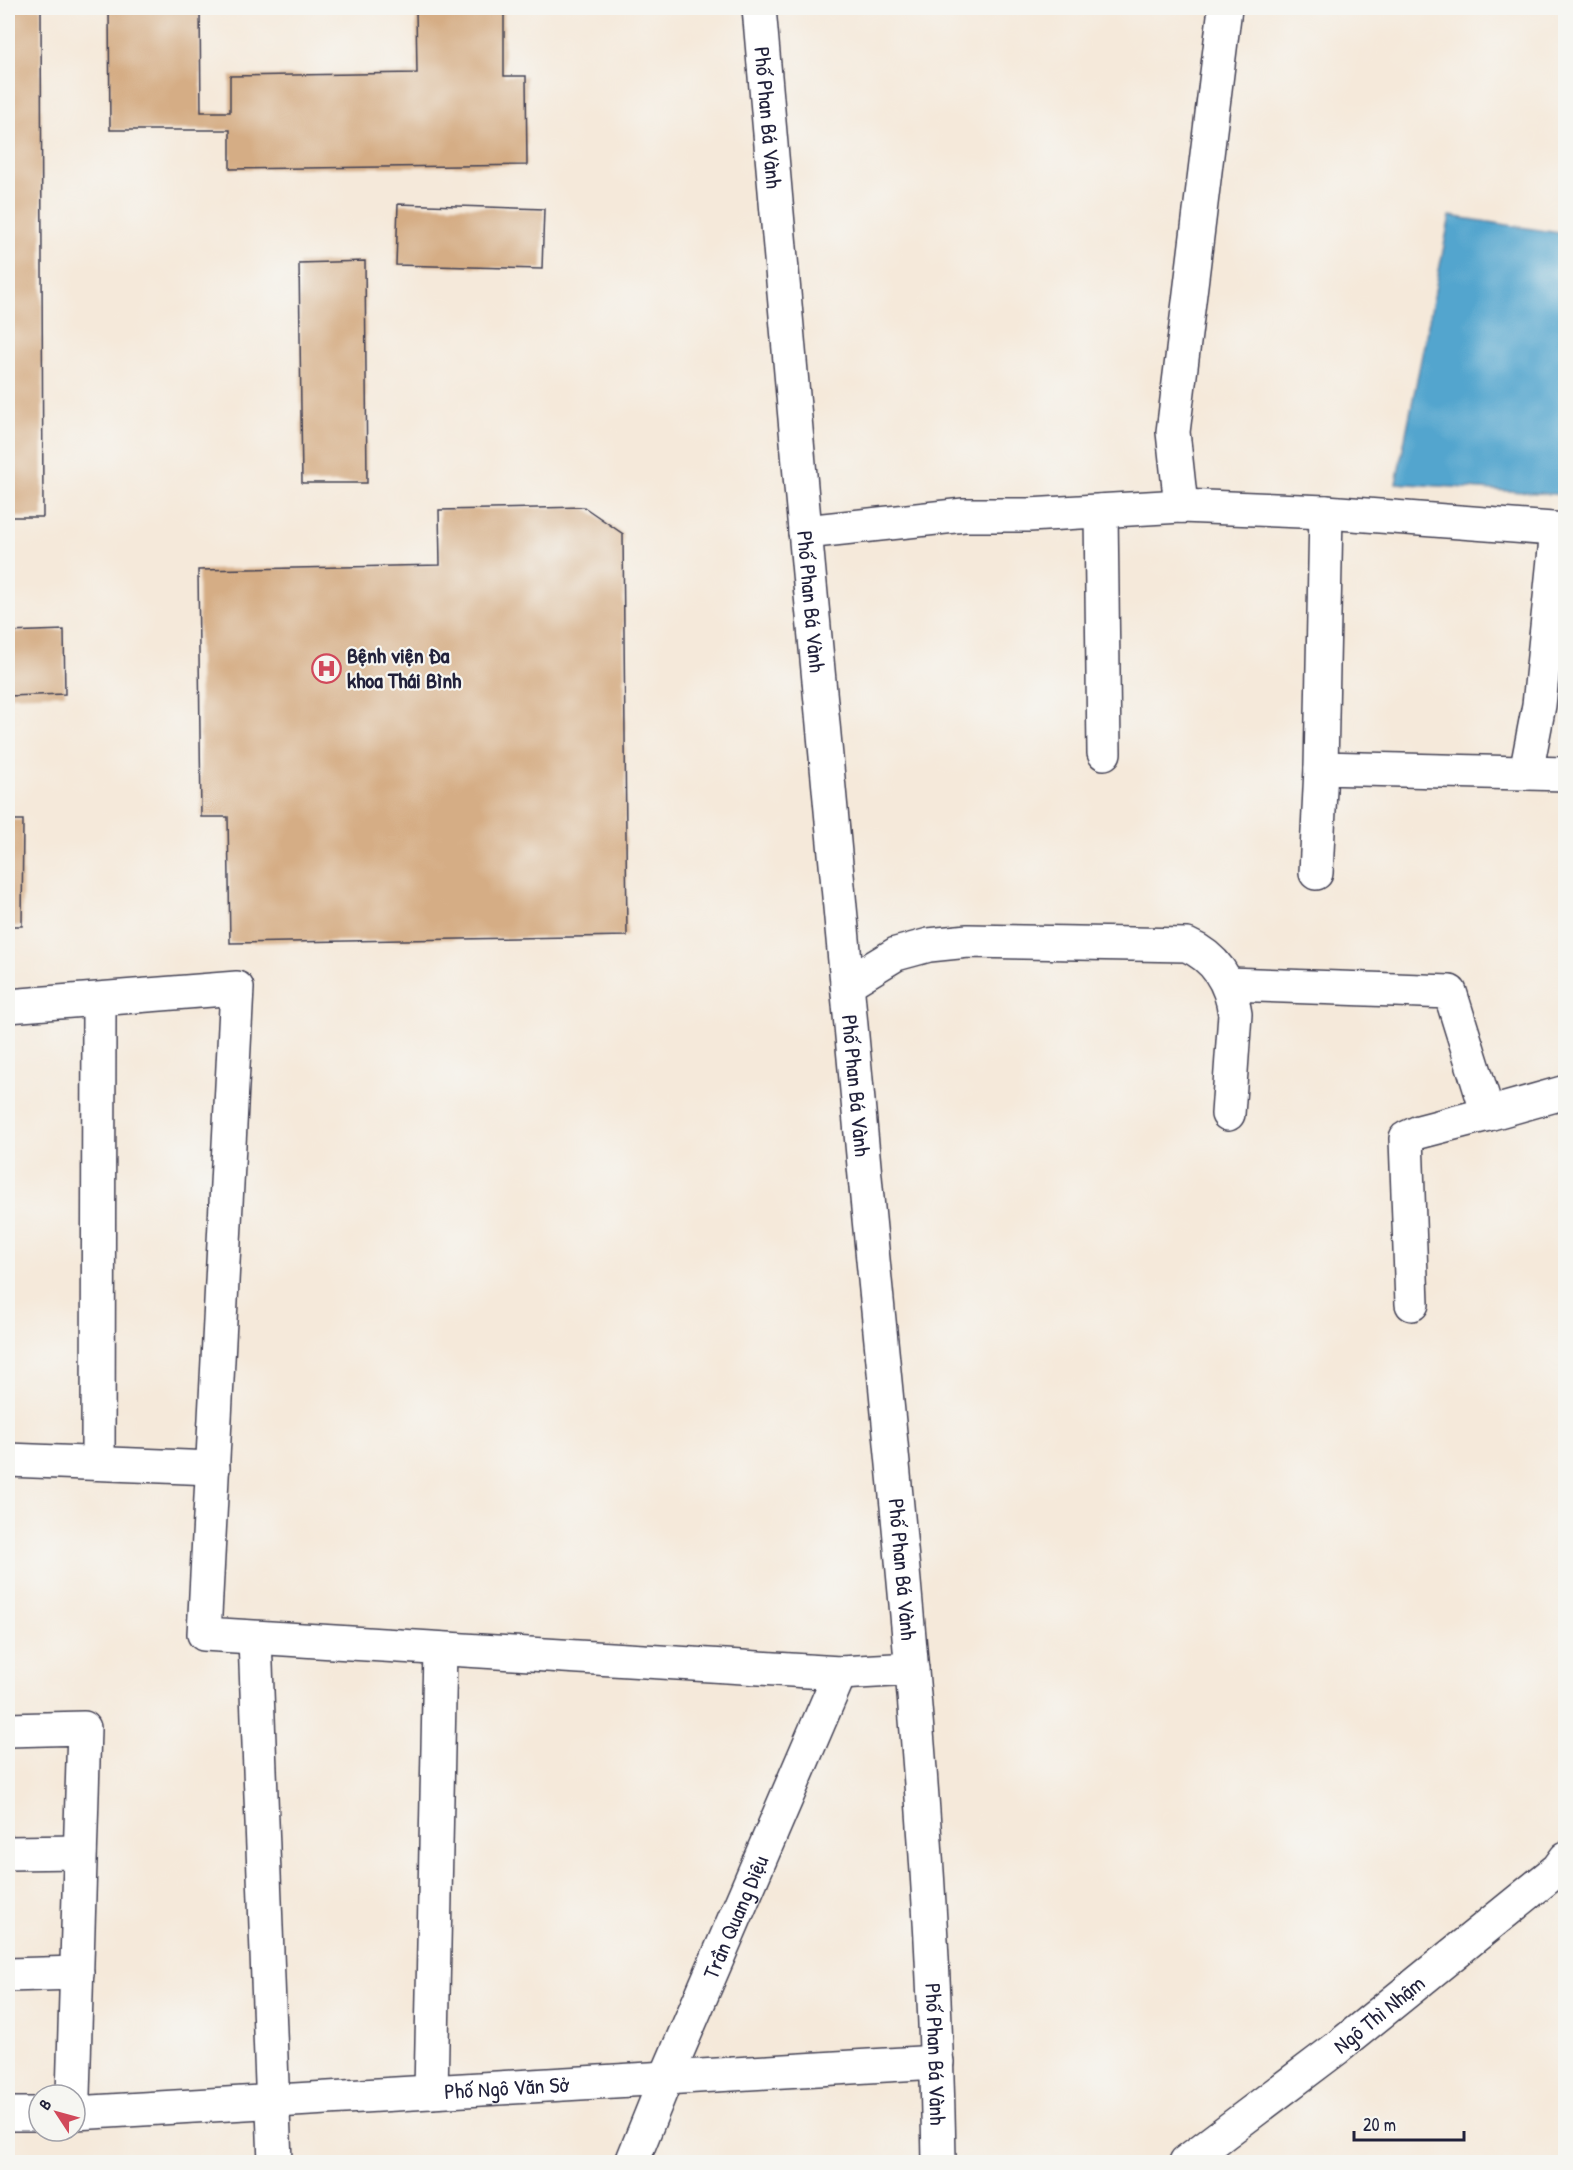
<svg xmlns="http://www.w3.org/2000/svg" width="1573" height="2170" viewBox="0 0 1573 2170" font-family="'Patrick Hand',sans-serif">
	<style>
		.water { fill: #53a5ce; stroke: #3a6484; stroke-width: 1.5 }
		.building { fill: #d5ad85 }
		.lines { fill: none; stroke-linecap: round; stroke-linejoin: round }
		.minor-casing { stroke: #424053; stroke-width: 36 }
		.minor { stroke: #fff; stroke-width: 33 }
		.labels { text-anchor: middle; stroke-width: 4.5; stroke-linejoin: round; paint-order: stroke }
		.street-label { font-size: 22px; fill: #22223b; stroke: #f6f6f2 }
		.poi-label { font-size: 22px; font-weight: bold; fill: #22223b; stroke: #f6f6f2; text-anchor: start }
	</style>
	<rect width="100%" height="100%" fill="#f6f6f2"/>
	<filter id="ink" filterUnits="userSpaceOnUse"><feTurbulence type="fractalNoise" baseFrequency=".0167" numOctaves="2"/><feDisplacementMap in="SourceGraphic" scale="12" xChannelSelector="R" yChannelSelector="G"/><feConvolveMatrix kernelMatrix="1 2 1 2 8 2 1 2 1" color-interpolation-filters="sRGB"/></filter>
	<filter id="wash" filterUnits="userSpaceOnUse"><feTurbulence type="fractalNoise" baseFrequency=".008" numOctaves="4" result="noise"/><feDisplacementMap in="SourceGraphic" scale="24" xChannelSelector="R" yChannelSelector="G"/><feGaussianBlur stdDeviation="1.35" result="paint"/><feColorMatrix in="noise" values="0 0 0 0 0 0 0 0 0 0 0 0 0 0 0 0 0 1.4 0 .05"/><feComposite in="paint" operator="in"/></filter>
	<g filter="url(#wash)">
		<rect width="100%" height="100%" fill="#f5e9da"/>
		<!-- water -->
		<polygon class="water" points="1450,216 1565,234 1565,495 1396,483"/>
		<g id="blocks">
			<!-- building -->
			<g class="building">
				<polygon points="8,8 41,8 43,517 8,517"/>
				<polygon points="109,8 200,8 201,112 230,112 230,76 417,73 416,8 504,8 504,76 526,76 527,165 230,169 230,130 110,130"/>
				<polygon points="398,204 544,209 542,269 396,265"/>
				<polygon points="365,261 367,483 302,483 299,263"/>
				<polygon points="584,507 623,534 627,936 230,943 228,817 201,817 198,570 440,565 439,510"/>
				<polygon points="64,630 65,694 8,696 8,632"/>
				<polygon points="8,820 23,820 22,926 8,926"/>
			</g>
		</g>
	</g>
	<g filter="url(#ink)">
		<use href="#blocks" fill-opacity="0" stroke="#424053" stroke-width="1.5"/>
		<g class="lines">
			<defs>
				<g id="minor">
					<path id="s1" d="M759,8C793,405 829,801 867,1198C898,1519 934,1840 939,2162"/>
					<polyline points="1181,506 1173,432 1225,8"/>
					<polyline points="1101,511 1104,753"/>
					<polyline points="1326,512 1321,768 1566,774"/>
					<polyline points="805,532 964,515 1029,515 1181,506 1326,512 1566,530"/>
					<polyline points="1526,773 1539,705 1557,530"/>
					<polyline points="1316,873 1321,768"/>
					<path d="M847,984L896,954L929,945L968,941L1187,945C1217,958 1231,983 1235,1014L1228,1114"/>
					<polyline points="1228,984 1450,992 1488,1114 1566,1092"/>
					<polyline points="8,1006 237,988 204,1634 840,1673 912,1669"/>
					<polyline points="1412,1304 1406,1138 1419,1132 1488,1114"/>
					<polyline points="8,1460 213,1468"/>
					<polyline points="98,1463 99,1000"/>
					<polyline points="255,1639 275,2162"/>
					<polyline points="8,1730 84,1728 73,2095"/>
					<polyline points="8,1853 80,1852"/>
					<polyline points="8,1975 77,1973"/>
					<polyline points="431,2092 440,1650"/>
					<path id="s2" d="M75,2113L937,2062"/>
					<polyline points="8,2114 39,2114"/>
					<path id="s3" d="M632,2162L666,2078L840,1673"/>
					<path id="s4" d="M1186,2162L1337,2048L1558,1869L1566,1858"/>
				</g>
			</defs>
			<!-- minor casing -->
			<use href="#minor" class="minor-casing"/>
			<!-- minor -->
			<use href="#minor" class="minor"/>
		</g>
	</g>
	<!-- icons -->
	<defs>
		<symbol id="hospital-ring" viewBox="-11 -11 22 22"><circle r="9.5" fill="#f6f6f2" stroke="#d1495b" stroke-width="1.5"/><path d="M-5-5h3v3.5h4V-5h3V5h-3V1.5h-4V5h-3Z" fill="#d1495b"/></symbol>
	</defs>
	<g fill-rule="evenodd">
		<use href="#hospital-ring" x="310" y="652" width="33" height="33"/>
	</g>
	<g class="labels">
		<!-- street labels -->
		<g class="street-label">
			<text dy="8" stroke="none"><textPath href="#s1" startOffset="110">Phố Phan Bá Vành</textPath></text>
			<text dy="8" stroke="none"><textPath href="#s1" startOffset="596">Phố Phan Bá Vành</textPath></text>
			<text dy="8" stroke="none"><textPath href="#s1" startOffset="1082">Phố Phan Bá Vành</textPath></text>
			<text dy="8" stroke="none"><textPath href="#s1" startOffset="1568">Phố Phan Bá Vành</textPath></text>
			<text dy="8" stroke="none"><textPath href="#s3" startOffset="266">Trần Quang Diệu</textPath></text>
			<text dy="8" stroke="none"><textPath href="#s4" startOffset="243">Ngô Thì Nhậm</textPath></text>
			<text dy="8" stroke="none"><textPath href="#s1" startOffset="2054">Phố Phan Bá Vành</textPath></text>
			<text dy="8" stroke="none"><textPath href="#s2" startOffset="432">Phố Ngô Văn Sở</textPath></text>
		</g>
		<!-- poi labels -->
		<g class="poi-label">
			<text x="347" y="663">Bệnh viện Đa<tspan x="347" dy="25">khoa Thái Bình</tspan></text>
		</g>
	</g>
	<!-- margin -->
	<rect width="1573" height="2170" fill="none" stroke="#f6f6f2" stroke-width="30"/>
	<!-- north arrow -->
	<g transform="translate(57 2113) rotate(306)"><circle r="28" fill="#f6f6f2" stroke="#a1a1a9" stroke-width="1.5"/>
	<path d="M0-4.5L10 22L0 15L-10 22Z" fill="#d1495b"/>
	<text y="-9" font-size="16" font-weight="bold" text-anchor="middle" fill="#22223b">B</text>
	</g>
	<!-- scale -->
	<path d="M1354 2131v9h110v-9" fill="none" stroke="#22223b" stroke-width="3"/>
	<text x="1363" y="2131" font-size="18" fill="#22223b" stroke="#f6f6f2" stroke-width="4.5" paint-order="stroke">20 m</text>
</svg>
